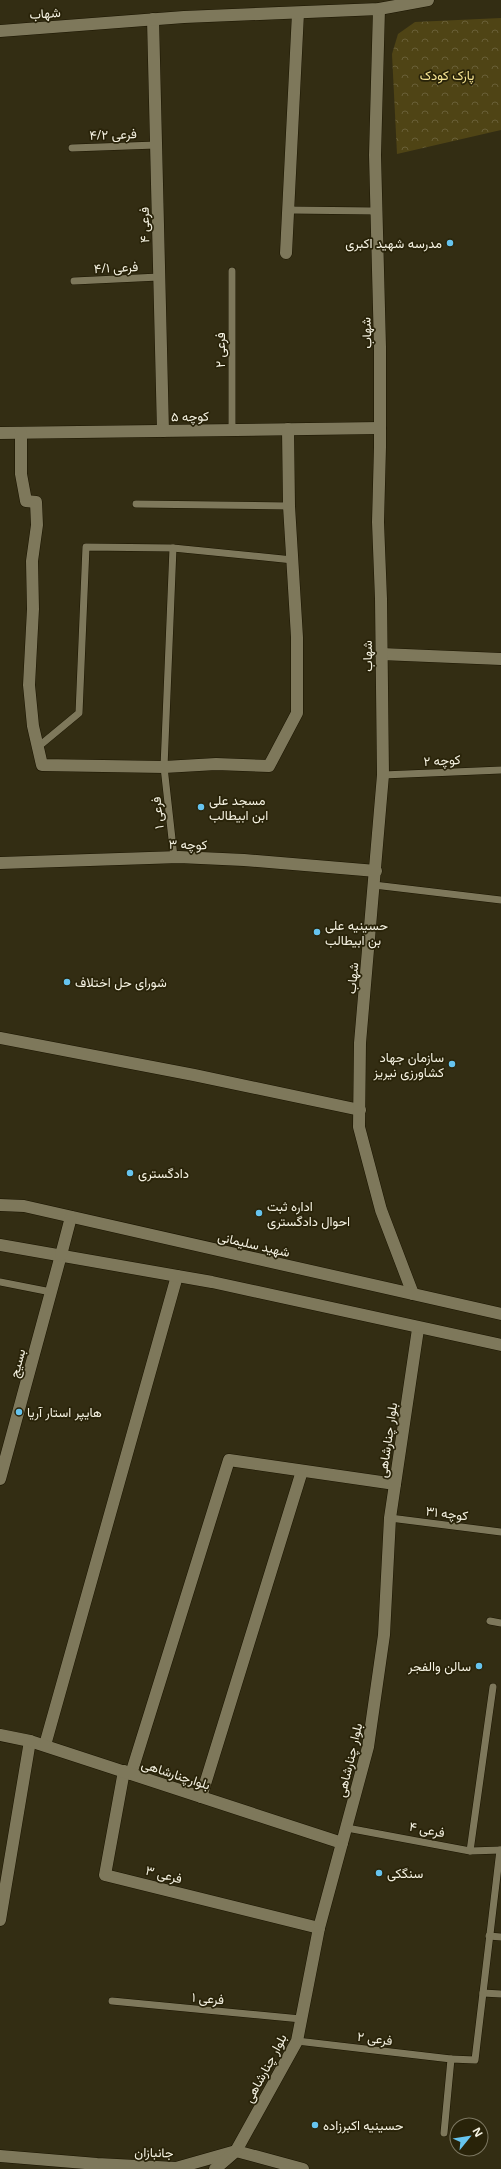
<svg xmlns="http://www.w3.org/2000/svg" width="501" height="2169" viewBox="0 0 501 2169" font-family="'Open Sans',Vazirmatn,sans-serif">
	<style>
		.park { fill: url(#park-crowns) }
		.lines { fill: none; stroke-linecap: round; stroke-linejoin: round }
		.service-casing { stroke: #1b1500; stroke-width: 8 }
		.minor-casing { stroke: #1b1500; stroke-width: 13 }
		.tertiary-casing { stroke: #1b1500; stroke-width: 13 }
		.secondary-casing { stroke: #1b1500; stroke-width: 13 }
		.service { stroke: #7e785b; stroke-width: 7 }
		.minor { stroke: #7e785b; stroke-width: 12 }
		.tertiary { stroke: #7e785b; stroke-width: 12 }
		.secondary { stroke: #7e785b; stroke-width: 12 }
		.poi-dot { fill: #66c4ef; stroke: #292309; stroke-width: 1.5 }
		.labels { text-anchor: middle; stroke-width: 3.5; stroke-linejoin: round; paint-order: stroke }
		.street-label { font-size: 13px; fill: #f5f2e2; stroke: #292309 }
		.park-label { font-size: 13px; fill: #f7e594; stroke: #292309 }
		.poi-label { font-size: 13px; fill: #f5f2e2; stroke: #292309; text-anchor: start }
	</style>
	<defs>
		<pattern id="park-crowns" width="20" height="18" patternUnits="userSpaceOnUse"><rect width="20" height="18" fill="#4f4415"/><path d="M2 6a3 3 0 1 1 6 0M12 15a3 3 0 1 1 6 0" fill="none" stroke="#695f37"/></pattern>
	</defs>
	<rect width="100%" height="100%" fill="#332d13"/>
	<!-- park -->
	<polygon class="park" points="501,18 501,130 397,154 392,54 398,34 415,22"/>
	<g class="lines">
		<defs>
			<g id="service">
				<polyline points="72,148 156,145"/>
				<polyline points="288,210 376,211"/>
				<polyline points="232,271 232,430"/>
				<polyline points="74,281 159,277"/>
				<polyline points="136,504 289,506"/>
				<polyline points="173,548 164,767 174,857"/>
				<polyline points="38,747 79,713 86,547 173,548 293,560"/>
				<polyline points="383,775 501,770"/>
				<polyline points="374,885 501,900"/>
				<polyline points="0,1282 51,1292"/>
				<polyline points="390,1518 501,1532"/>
				<polyline points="490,1621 501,1623"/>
				<polyline points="347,1828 470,1851 501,1850"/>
				<polyline points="470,1851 493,1687"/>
				<polyline points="489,1936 501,1937"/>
				<polyline points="483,1993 501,1994"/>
				<polyline points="112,2001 301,2019"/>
				<polyline points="297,2041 451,2059"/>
				<polyline points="444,2133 451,2059 475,2060 500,1850"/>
			</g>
			<g id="minor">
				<polyline points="153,19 163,431"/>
				<polyline points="286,253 298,13"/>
				<polyline points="0,433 380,428"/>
				<polyline points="21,433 21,474 26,501 36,502 37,525 32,561 33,609 29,685 33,726 42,765 164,767 216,764 269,766 297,713 297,637 289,506 288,429"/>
				<polyline points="381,654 501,659"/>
				<polyline points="0,863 179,857 244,860 376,871"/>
				<polyline points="0,1038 194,1075 360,1110"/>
				<polyline points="45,1745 177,1276"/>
				<polyline points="124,1771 105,1875 319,1928"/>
				<polyline points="131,1774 229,1460 395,1484"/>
				<polyline points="201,1797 302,1471"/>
				<polyline points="0,1920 30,1741"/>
			</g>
			<g id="tertiary">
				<polyline points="379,9 375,155 380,347 380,447 378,522 381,599 383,775 360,1043 359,1127 381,1210 413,1294"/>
				<polyline points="0,31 184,17 379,9 428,0"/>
				<polyline points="0,1479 61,1255"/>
				<polyline points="0,1735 30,1741 342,1843"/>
				<polyline points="0,2156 97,2164 176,2168 236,2151 303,2169"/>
				<polyline points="215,2169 236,2151 297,2041 319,1928 368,1747 384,1635 390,1518 418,1329"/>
			</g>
			<g id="secondary">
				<polyline points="0,1205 24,1206 501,1314"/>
				<polyline points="0,1245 212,1282 501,1345"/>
				<polyline points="61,1255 71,1217"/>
			</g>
		</defs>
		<!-- service casing -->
		<use href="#service" class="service-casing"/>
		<!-- minor casing -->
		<use href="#minor" class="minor-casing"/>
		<!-- tertiary casing -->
		<use href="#tertiary" class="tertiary-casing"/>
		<!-- secondary casing -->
		<use href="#secondary" class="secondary-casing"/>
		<!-- service -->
		<use href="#service" class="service"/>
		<!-- minor -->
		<use href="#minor" class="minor"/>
		<!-- tertiary -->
		<use href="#tertiary" class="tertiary"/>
		<!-- secondary -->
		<use href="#secondary" class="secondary"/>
	</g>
	<!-- markers -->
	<g class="poi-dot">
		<circle cx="450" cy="243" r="4"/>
		<circle cx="201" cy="807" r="4"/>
		<circle cx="317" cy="932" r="4"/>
		<circle cx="67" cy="982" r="4"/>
		<circle cx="452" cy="1064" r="4"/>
		<circle cx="130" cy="1173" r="4"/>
		<circle cx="259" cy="1213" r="4"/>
		<circle cx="19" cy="1412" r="4"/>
		<circle cx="479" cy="1666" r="4"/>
		<circle cx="379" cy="1873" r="4"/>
		<circle cx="315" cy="2125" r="4"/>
	</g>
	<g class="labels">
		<!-- street labels -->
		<g class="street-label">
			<text transform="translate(45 13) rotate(-4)" y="5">شهاب</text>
			<text transform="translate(113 134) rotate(-2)" y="5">فرعی ۴/۲</text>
			<text transform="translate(144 225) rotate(-91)" y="5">فرعی ۴</text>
			<text transform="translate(116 267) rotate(-3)" y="5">فرعی ۴/۱</text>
			<text transform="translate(366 333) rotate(-92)" y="5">شهاب</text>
			<text transform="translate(220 350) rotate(-90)" y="5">فرعی ۲</text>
			<text transform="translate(190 416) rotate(-1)" y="5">کوچه ۵</text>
			<text transform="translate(367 656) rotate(-91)" y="5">شهاب</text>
			<text transform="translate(442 760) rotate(-3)" y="5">کوچه ۲</text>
			<text transform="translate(157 813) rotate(-96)" y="5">فرعی ۱</text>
			<text transform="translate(188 844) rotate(1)" y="5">کوچه ۳</text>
			<text transform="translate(352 978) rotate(-85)" y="5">شهاب</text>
			<text transform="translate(254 1244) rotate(13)" y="5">شهید سلیمانی</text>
			<text transform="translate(17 1363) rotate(-75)" y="5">بسیج</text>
			<text transform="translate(387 1440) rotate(-82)" y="5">بلوار چنارشاهی</text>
			<text transform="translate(447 1513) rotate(7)" y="5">کوچه ۳۱</text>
			<text transform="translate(349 1760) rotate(-77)" y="5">بلوار چنارشاهی</text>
			<text transform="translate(176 1774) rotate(18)" y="5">بلوارچنارشاهی</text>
			<text transform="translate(427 1829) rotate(11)" y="5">فرعی ۴</text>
			<text transform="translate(164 1874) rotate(14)" y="5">فرعی ۳</text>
			<text transform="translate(208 1998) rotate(5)" y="5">فرعی ۱</text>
			<text transform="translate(375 2038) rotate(7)" y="5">فرعی ۲</text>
			<text transform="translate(265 2068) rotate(-62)" y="5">بلوار چنارشاهی</text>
			<text transform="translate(154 2152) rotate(1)" y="5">جانبازان</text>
		</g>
		<!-- park labels -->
		<g class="park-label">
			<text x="447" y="80">پارک کودک</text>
		</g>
		<!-- poi labels -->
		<g class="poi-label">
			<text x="442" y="248" text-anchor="end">مدرسه شهید اکبری</text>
			<text x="209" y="805">مسجد علی<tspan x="209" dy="15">ابن ابیطالب</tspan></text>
			<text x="325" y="930">حسینیه علی<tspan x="325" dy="15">بن ابیطالب</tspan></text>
			<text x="75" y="987">شورای حل اختلاف</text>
			<text x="444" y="1062" text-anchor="end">سازمان جهاد<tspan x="444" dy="15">کشاورزی نیریز</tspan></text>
			<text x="138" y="1178">دادگستری</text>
			<text x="267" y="1211">اداره ثبت<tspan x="267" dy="15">احوال دادگستری</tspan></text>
			<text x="27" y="1417">هایپر استار آریا</text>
			<text x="471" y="1671" text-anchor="end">سالن والفجر</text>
			<text x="387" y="1878">سنگکی</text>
			<text x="323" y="2130">حسینیه اکبرزاده</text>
		</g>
	</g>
	<!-- north arrow -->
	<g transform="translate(469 2137) rotate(60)"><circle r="19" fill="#292309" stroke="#7b7660"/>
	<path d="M0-3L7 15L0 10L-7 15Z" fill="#66c4ef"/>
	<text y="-6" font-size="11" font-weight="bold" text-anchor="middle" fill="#f5f2e2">N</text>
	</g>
</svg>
